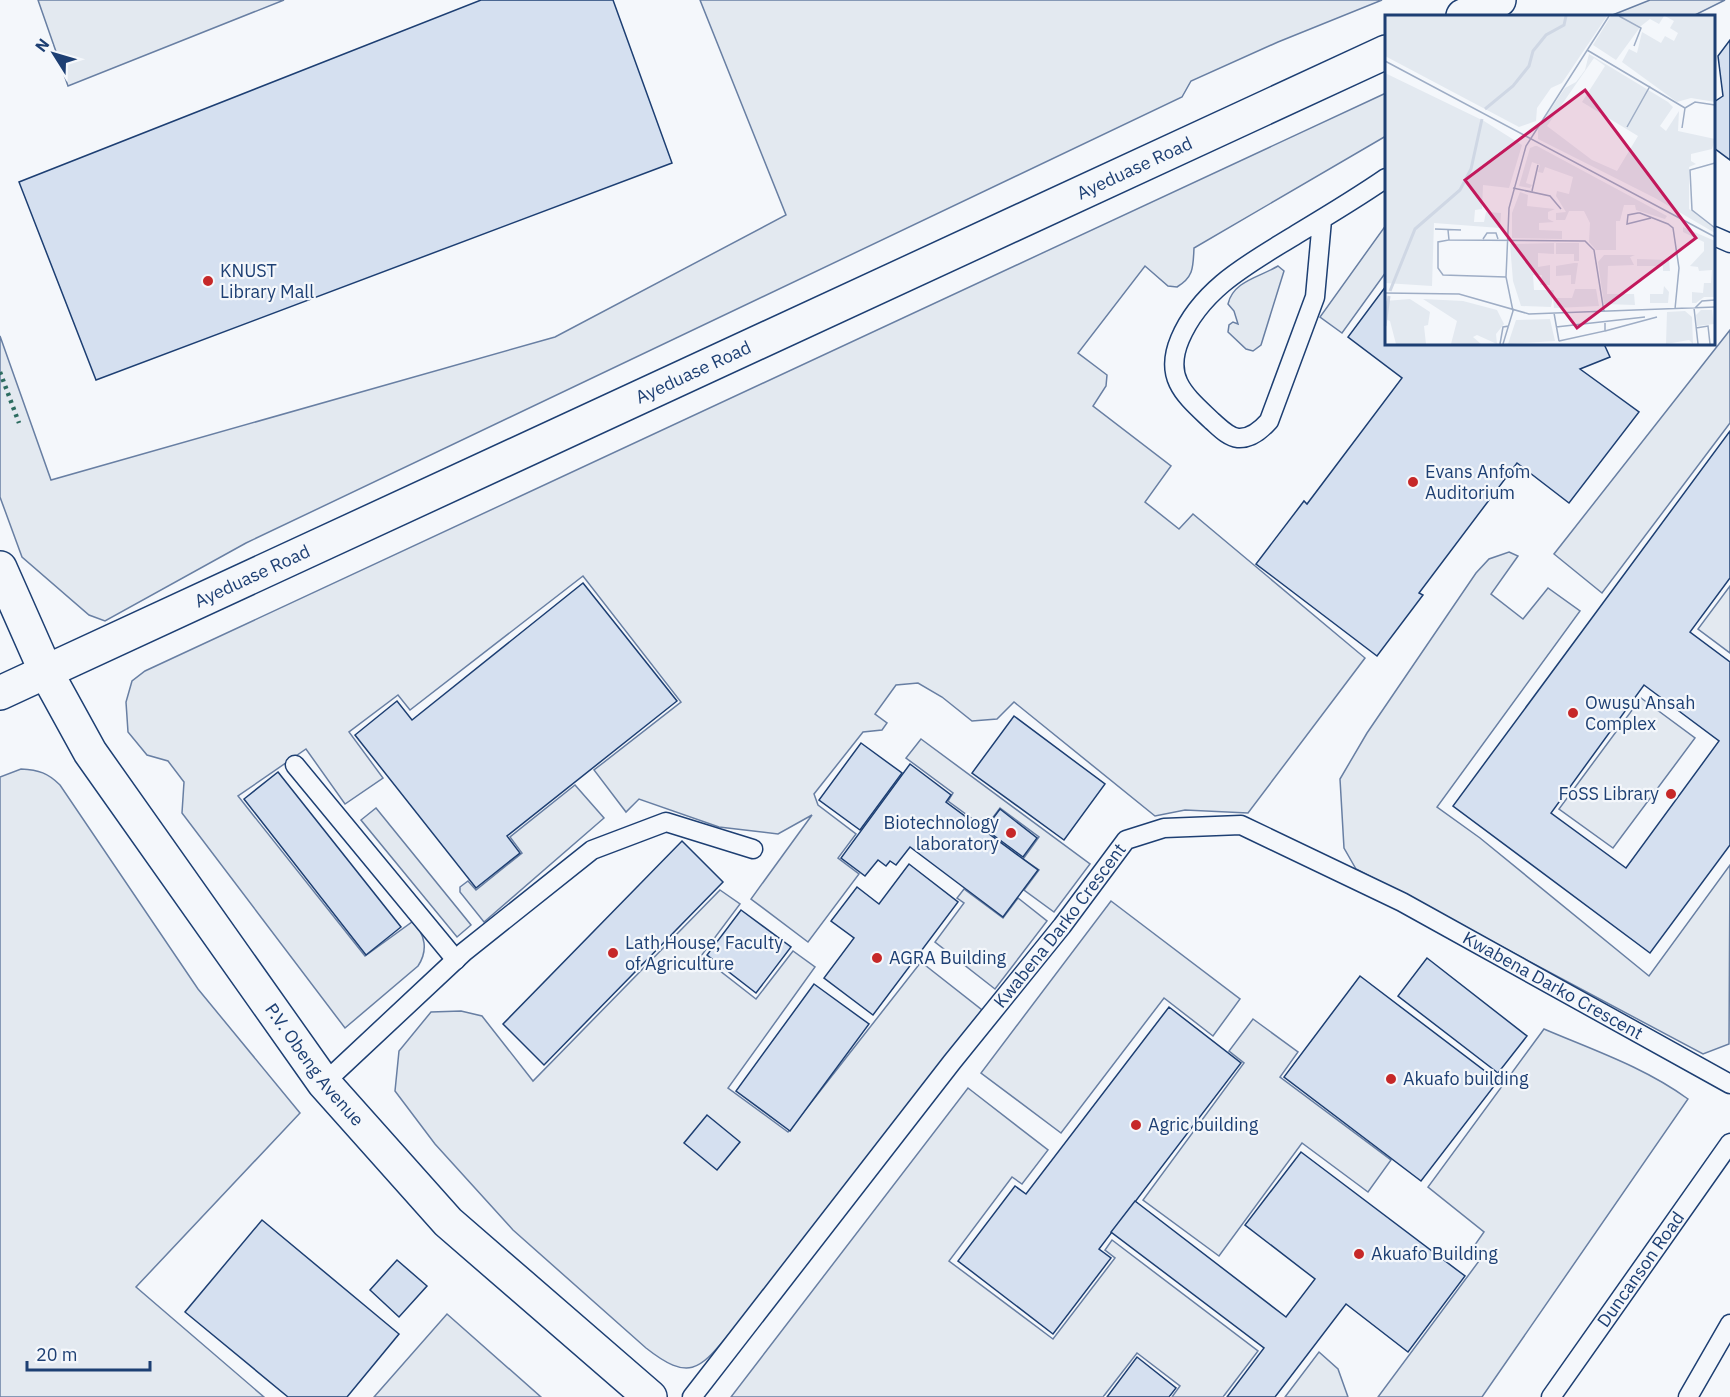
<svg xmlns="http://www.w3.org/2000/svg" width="1730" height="1397" viewBox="0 0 1730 1397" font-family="'IBM Plex Sans',sans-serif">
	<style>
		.green { fill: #e3e9f0; stroke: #687fa3; stroke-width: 1.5 }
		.building { fill: #d5e0f0; stroke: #1d3f73; stroke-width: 1.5; fill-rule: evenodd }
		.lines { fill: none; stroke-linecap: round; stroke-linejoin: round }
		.service-casing { stroke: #1d3f73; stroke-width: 21 }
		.minor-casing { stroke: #1d3f73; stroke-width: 36 }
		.tertiary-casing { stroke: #1d3f73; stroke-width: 36 }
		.service { stroke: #f4f7fb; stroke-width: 18 }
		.minor { stroke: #f4f7fb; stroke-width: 33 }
		.tertiary { stroke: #f4f7fb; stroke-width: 33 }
		.hedge { stroke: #2c6c60; stroke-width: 4.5; stroke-dasharray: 3 4.5; stroke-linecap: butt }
		.poi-dot { fill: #c62828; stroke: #f4f7fb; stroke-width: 2 }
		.labels { text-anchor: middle; stroke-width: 4.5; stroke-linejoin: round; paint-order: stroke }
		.street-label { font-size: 18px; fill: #1d3f73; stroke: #f4f7fb }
		.poi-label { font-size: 18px; fill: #1d3f73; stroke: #f4f7fb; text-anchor: start }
		.inset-river { fill: none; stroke: #cfd7e4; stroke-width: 3 }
		.inset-road { fill: none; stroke: #9eadc5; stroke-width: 1.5 }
		.view { fill: #c2185b; fill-opacity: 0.15; stroke: #c2185b; stroke-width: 3 }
		.inset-edge { fill: none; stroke: #1d3f73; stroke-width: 3 }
	</style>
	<rect width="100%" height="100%" fill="#f4f7fb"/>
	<!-- green -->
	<g class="green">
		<polygon points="38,0 284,0 68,86"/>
		<polygon points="700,0 1382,0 1278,42 1191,81 1182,97 246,543 105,621 89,615 22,557 0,497 0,336 51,480 555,337 786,215"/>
		<polygon points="1650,0 1725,0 1693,16 1610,16"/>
		<path d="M1386,93V136L1194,248C1193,267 1194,277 1177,287L1168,286L1145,266L1078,353L1107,375L1106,386L1093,406L1171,466L1145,502L1179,529L1193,514L1365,658L1248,813L1185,810L1155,816L1014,702L997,719L972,721L942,697L918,683L896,685L875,714L887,723L882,730L863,732L814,794L818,805L856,834L838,858L859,874L808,942L751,899L812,815L778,834L719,827L639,799L626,812L594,770L681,702L583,576L410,710L398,695L349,732L383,778L345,804L306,749L238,796L365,956L412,922C426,934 428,951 418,966L345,1028L182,813L184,782L168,761L147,755L128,732L126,702L132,681L145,671Z"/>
		<polygon points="1386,225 1386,272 1342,333 1320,317"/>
		<path d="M1278,266L1284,271L1261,345L1253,351L1246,349L1228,332L1229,325L1233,322L1238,324L1234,311L1228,304C1233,281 1260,277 1278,266Z"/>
		<polygon points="1730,330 1730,423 1602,593 1554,554"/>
		<polygon points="1509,552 1518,556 1491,594 1523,619 1548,588 1580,611 1437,807 1480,838 1649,976 1730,865 1729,1044 1703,1054 1356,869 1344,848 1340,779 1367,733 1476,573 1489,559"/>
		<polygon points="1730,586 1730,653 1698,629"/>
		<polygon points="1641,698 1695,738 1613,848 1559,809"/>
		<polygon points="921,739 1090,864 1054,912 1024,890 1039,870 1023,859 1039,837 1000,808 985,828 948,801 953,793 906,758"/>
		<path d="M21,769C39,770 48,773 60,785L198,989L300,1113L136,1287L264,1397H0V777Z"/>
		<polygon points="575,785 604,818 484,922 460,892 460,887 468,881 476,890 522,853 510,837"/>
		<polygon points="376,808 471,925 457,937 361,820"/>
		<polygon points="964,889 1003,918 1018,898 1047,921 995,989 935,942 964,903 957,898"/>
		<path d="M720,890L740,904L701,956L756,999L793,951L815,967L728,1088L788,1132L921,962L982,1010L736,1326C702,1365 694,1386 646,1348L513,1230L435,1144L395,1091L399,1051L431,1012L461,1011L482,1016L533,1081Z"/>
		<polygon points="1111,901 1240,999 1213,1036 1164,998 1061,1133 981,1073"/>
		<polygon points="1253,1019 1298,1052 1280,1077 1391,1160 1368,1192 1302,1143 1219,1256 1143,1200 1244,1063 1229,1051"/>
		<path d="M1544,1029C1593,1050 1644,1067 1688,1099L1482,1397H1378L1482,1257L1472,1249L1484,1232L1428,1187Z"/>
		<polygon points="968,1088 1048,1150 1022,1184 1012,1177 949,1261 1053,1339 1115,1258 1105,1250 1112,1240 1258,1351 1223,1397 1172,1397 1180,1386 1137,1353 1103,1397 731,1397"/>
		<polygon points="447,1314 541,1397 374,1397"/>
		<polygon points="1319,1352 1338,1369 1348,1397 1285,1397"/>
	</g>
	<!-- building -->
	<g class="building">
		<polygon points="481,0 613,0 672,163 96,380 19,182"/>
		<polygon points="1730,40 1730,160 1714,148 1714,102 1723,96 1718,56"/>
		<polygon points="1386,286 1386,344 1604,344 1610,357 1580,369 1639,412 1569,503 1517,463 1419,593 1423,595 1377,656 1256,564 1304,501 1307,504 1402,378 1348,337"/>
		<path d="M1730,431V578L1690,632L1730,662V845L1650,953L1453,806ZM1644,685L1719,741L1626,868L1551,813Z"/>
		<polygon points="583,583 677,701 507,836 520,853 476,888 355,735 397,701 412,720"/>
		<polygon points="1014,716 1105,784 1064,840 972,773"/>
		<polygon points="861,743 902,773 860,830 819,800"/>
		<polygon points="910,764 951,795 946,802 1038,870 1003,917 910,847 896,865 890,861 886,866 878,860 865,876 841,858"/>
		<polygon points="278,772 401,927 366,955 244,799"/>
		<polygon points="1000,809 1037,838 1023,857 985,829"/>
		<polygon points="682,841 723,882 544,1065 503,1024"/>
		<polygon points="909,864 958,902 873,1015 824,978 854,938 831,921 857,887 879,904"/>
		<polygon points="741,910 791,947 756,993 707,955"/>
		<polygon points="1427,958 1527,1036 1498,1073 1398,996"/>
		<polygon points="1360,976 1498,1081 1421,1181 1284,1077"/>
		<polygon points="814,984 869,1024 790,1131 736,1091"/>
		<polygon points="1169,1007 1241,1063 1099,1249 1111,1258 1053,1334 958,1261 1015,1186 1026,1194"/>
		<polygon points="707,1115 740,1142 717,1170 684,1143"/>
		<polygon points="1301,1152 1465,1276 1408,1352 1346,1304 1275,1397 1227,1397 1264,1348 1111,1232 1135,1201 1286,1317 1315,1279 1245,1225"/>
		<polygon points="262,1220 399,1334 347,1397 288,1397 185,1312"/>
		<polygon points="397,1260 427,1286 399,1317 370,1290"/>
		<polygon points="1137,1357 1176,1388 1169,1397 1107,1397"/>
	</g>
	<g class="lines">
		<defs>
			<g id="service">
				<path d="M1322,220L1315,297L1269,421C1261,430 1251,439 1238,438C1228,437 1219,427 1212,421C1186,396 1163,379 1180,339C1202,287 1252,262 1297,234C1327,216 1357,198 1386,178"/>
				<polyline points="1714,236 1730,243"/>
				<polyline points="295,765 456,960"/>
				<polyline points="324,1083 464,952 592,850 666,822 753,849"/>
				<path id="s1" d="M692,1397L952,1062L1062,926L1126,840L1164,828L1241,825L1402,902L1730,1084"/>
				<path id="s2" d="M1551,1397L1730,1143"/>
				<polyline points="1688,1397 1730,1324"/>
			</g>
			<g id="minor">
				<path id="s3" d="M0,568L46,672L90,752L324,1083L448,1222L650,1397"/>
			</g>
			<g id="tertiary">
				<polyline points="1463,16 1499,0"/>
				<path id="s4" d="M0,693L1386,52"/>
			</g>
		</defs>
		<!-- service casing -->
		<use href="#service" class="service-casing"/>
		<!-- minor casing -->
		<use href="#minor" class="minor-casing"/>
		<!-- tertiary casing -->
		<use href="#tertiary" class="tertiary-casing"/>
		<!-- service -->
		<use href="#service" class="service"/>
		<!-- minor -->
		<use href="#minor" class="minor"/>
		<!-- tertiary -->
		<use href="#tertiary" class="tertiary"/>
		<!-- hedge -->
		<polyline class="hedge" points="0,372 19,423"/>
	</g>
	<!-- markers -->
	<g class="poi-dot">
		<circle cx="208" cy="281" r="6"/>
		<circle cx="1413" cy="482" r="6"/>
		<circle cx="1573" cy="713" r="6"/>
		<circle cx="1671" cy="794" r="6"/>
		<circle cx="1011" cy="833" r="6"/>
		<circle cx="613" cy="953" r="6"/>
		<circle cx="877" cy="958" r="6"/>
		<circle cx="1391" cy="1079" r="6"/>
		<circle cx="1136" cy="1125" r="6"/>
		<circle cx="1359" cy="1254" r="6"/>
	</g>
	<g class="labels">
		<!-- street labels -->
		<g class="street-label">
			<text dy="6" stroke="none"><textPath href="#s4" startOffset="1250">Ayeduase Road</textPath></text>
			<text dy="6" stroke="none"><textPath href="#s4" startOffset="764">Ayeduase Road</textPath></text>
			<text dy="6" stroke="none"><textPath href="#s4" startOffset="278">Ayeduase Road</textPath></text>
			<text dy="6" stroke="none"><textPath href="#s1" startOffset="598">Kwabena Darko Crescent</textPath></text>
			<text dy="6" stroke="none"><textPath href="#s1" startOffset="1174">Kwabena Darko Crescent</textPath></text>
			<text dy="6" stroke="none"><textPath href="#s3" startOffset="590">P.V. Obeng Avenue</textPath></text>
			<text dy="6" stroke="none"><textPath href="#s2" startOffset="156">Duncanson Road</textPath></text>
		</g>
		<!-- poi labels -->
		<g class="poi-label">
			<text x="220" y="277">KNUST<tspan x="220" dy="21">Library Mall</tspan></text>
			<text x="1425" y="478">Evans Anfom<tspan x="1425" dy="21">Auditorium</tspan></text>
			<text x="1585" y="709">Owusu Ansah<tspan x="1585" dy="21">Complex</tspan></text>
			<text x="1659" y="800" text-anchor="end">FoSS Library</text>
			<text x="999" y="829" text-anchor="end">Biotechnology<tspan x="999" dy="21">laboratory</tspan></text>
			<text x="625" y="949">Lath House, Faculty<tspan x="625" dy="21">of Agriculture</tspan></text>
			<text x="889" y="964">AGRA Building</text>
			<text x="1403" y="1085">Akuafo building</text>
			<text x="1148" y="1131">Agric building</text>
			<text x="1371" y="1260">Akuafo Building</text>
		</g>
	</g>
	<!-- overview -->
	<g transform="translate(1385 15)">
		<rect width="330" height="330" fill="#f4f7fb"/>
		<path d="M0,1H222L177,68L166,73L152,93L151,106L134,112L0,41ZM226,1H279L274,9L265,4L256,11L231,45L208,30ZM280,1H330V87L306,83L292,87L237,47L244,34L252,38L257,17L276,28L280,21L289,26L293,18L285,13L289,6ZM204,39L283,87L288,92L275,111L281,116L294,96L293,116L330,124L327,134L306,139V146L311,149L304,152V194L330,214V218L270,183L153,124V113L180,73L191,67L200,55ZM209,43L220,51L197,87L253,121L232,156L207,145L162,111ZM0,58L99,106L137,130L124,173L98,170L97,194L90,195L89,207H99L101,197L116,198L115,213L49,208L47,271L0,268ZM150,131H152L282,201L280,204L251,195L250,190H239L235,206H231V235H211L204,227L205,208L199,196H184L180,205H171V198L181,197L171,181L172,176L184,179L188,162L160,152L158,158L153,157L155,150L147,147L141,168L147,170L145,173L134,171L145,133ZM135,177L143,180L142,191L170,194L163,197V204L169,207L154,208V215L177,216V224L127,223V198ZM298,212L330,226V282H319L311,288H307V277L318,278L319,268H326L327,255L314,256L313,252L305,251L319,236V227L298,217ZM169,228V239L153,238V252L165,250V270H155L157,260H148L149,275H169L166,292L136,291L128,266L125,229ZM171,228H194V246H189V239H171ZM219,240H250L245,242L249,250L223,251L222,279H249L250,290L219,289L213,247ZM252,244L284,245L285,256H278V251H252ZM189,248H193L190,269H186V260L171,261V251ZM279,271L284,277L283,288H265V279H278ZM190,274H211L214,291L169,293L168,283H187ZM25,284L45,297L43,310L39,311L41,329H11L5,306L0,304V286ZM38,284L78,286L112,295L119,309L111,319L112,329L92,320L88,322L96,329H66L72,306ZM316,295H327L329,309L312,311L311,300ZM300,296L307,302L308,329L304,325L281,329L282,297ZM165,304L170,326L123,329L131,305Z" fill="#e3e9f0" fill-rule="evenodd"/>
		<path class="inset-river" d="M100,94L128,71L144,51L148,36L161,20L179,10L181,1M5,276L30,214L75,175L86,154L97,104M0,311L4,281"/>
		<path class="inset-road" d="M234,1L256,13L249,31M202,35L300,93L297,113M0,46L330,222M300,93L310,87L330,90M242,112L265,71M330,148L305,155L307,195L330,213M128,173L165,181L176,194M147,176L153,150M266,203L242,209L243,200L253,198H255L283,209L288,213L294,253L290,294M50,214L76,215M63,215L64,225L53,227V253L58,260L121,262M98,224L102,218H111L113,224M64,225L200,226L209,235L219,297M0,278L74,279L144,299L330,292M309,293L313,329M310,293L317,286L330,285M169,298L174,326M171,312L260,302M311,313L323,311L325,329M220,316L272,302M174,326L220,316V306M115,329L118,312L124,311M118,329L128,296L121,262L124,193L141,131L224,1"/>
		<path class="view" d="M200,75L311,223L192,313L80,165Z"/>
		<rect width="330" height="330" class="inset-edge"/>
	</g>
	<!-- north arrow -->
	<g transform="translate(54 54) rotate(307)" stroke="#f4f7fb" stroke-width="4.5" paint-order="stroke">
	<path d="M0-4.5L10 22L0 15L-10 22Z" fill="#1d3f73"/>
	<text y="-9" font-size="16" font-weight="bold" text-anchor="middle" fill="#1d3f73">N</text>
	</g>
	<!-- scale -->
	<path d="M27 1361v9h123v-9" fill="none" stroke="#1d3f73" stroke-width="3"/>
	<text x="36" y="1361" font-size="18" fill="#1d3f73" stroke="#f4f7fb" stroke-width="4.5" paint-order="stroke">20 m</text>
</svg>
